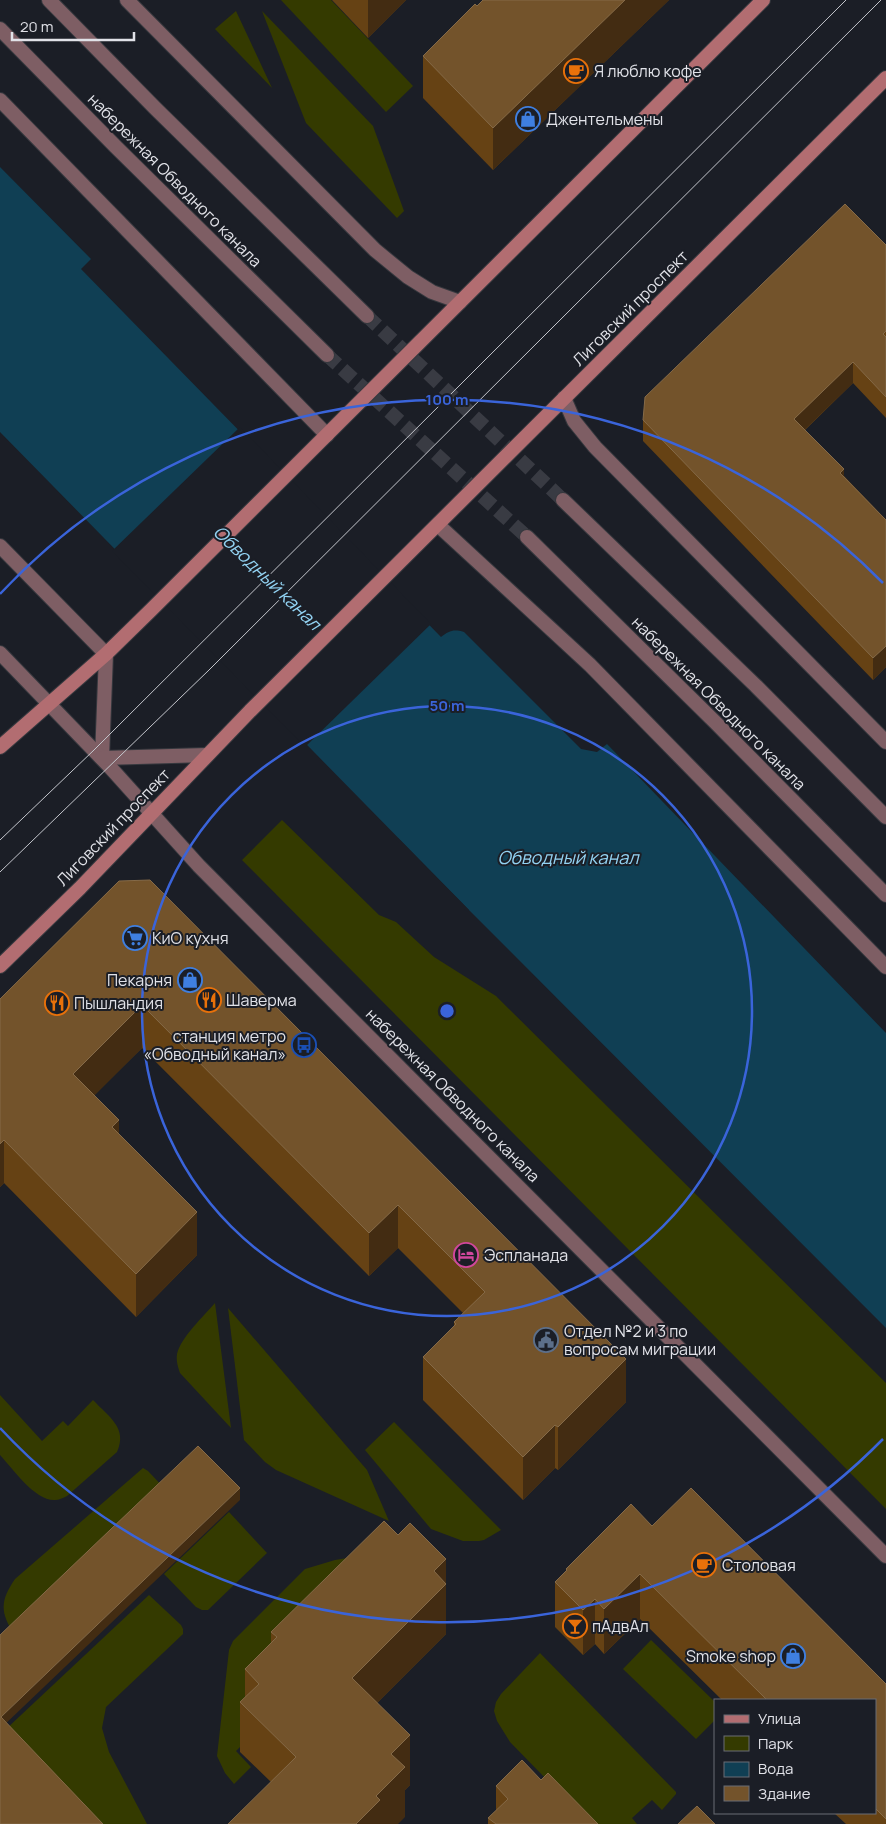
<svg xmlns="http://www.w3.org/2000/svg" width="886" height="1824" viewBox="0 0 886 1824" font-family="Manrope,sans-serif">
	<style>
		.green { fill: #343a00 }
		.water { fill: #103f54 }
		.pier { fill: #1b1e26 }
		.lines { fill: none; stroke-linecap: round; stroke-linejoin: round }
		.secondary-tunnel { stroke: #393b43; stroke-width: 14; stroke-dasharray: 14 7; stroke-linecap: butt }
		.secondary-casing { stroke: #36383e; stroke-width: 16 }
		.primary-casing { stroke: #36383e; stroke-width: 16 }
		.secondary { stroke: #7e5e64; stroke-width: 14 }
		.primary { stroke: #b26d71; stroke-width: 14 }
		.tram { stroke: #c4c6cc; stroke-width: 1 }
		.wall { fill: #664214 }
		.shaded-wall { fill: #432c12 }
		.building { fill: #73532b; stroke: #856a48 }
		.ring { fill: none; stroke: #3a64da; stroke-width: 2.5 }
		.labels { text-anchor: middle; stroke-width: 4; stroke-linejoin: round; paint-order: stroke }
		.poi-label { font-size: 16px; fill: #e1e2e8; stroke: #1b1e26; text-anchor: start }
		.street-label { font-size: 16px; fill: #e1e2e8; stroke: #1b1e26 }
		.water-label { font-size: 18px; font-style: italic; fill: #92d2f2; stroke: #1b1e26 }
		.centre { fill: #3a64da; stroke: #1b1e26; stroke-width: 2.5 }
		.ring-label { font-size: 15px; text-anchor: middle; font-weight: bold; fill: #3a64da; stroke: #1b1e26; stroke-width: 4; stroke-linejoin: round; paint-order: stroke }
	</style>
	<rect width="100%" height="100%" fill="#1b1e26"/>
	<!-- green -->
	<g class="green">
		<polygon points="281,0 331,0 413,86 386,112"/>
		<polygon points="236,11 272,88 215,29"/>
		<polygon points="262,11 373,126 404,211 397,218 306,123"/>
		<polygon points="282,820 379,915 396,922 434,957 496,996 886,1383 886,1509 242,860"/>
		<path d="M215,1303L231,1428L180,1373C178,1367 176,1361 177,1354C181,1337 204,1316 215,1303Z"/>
		<polygon points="228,1308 367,1470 389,1521 276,1470 265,1462 244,1440"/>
		<path d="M0,1395L42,1441L63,1421L68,1426L93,1400C109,1417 128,1428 117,1452L67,1496C63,1498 59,1500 55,1500C35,1501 13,1469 0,1455Z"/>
		<polygon points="394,1422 501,1530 484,1540 479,1541 463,1541 431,1529 365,1450"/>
		<path d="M143,1468L148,1471L165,1489L14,1634C0,1612 0,1601 15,1579Z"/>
		<polygon points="229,1512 267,1553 208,1610 202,1610 196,1607 164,1574"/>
		<polygon points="359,1556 255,1706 240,1720 248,1729 243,1744 236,1751 251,1767 234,1784 225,1773 217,1756 229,1650 233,1641 305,1569 335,1560"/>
		<polygon points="149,1595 181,1625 183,1629 183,1634 106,1707 102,1728 109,1752 147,1824 94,1824 4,1731"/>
		<polygon points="651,1640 715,1702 715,1720 696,1739 623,1669"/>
		<polygon points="540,1653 676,1792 676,1794 662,1810 652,1800 632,1818 637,1824 590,1824 510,1742 497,1721 494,1711 496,1702 501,1694"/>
	</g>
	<!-- water -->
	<path class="water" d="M0,167L91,259L81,269L441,637C449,631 453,629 464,632L581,749L597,752L607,744L886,1033V1328L469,910L0,432Z"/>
	<!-- pier -->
	<g class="pier">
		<polygon points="240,427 431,624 305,747 112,551"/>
		<polygon points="398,838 469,910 467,912 396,840"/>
	</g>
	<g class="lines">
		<!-- secondary-tunnel -->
		<g class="secondary-tunnel">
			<polyline points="367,316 563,500"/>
			<polyline points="327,355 527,537"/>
		</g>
		<defs>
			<g id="secondary">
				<polyline points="49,0 155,108 367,316"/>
				<polyline points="127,0 375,250 408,277 432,292 460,302"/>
				<polyline points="0,29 116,147 327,355"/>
				<polyline points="0,100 327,435"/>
				<polyline points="564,398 574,421 595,447 886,742"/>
				<polyline points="563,500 756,686 886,817"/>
				<polyline points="438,525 590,665 886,967"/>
				<polyline points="527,537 716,723 886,895"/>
				<polyline points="0,546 106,654 102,758"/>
				<polyline points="0,653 109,766 199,866 886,1556"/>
				<polyline points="102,758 207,755"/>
			</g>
			<g id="primary">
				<polyline points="0,747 106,654 151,610 763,0"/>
				<polyline points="0,966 80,888 250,711 886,78"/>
			</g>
		</defs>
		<!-- secondary casing -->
		<use href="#secondary" class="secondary-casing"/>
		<!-- primary casing -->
		<use href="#primary" class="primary-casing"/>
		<!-- secondary -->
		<use href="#secondary" class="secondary"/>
		<!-- primary -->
		<use href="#primary" class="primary"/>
		<!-- tram -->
		<g class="tram">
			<polyline points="0,840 94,750 846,0"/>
			<polyline points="0,872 209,670 881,0"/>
		</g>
	</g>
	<!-- wall -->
	<g class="wall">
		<polygon points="332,0 406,0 368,38"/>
		<polygon points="483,0 669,0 493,170 423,98 423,56"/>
		<polygon points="886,245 886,418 853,383 805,430 844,476 886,520 886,667 873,680 643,441 643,420"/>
		<polygon points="119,881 626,1402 558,1470 555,1468 523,1500 423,1400 423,1357 454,1326 454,1322 463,1313 398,1248 369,1276 142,1048 94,1095 197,1255 136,1317 4,1183 0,1187 0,999"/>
		<polygon points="652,1526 886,1684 886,1824 846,1824 834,1813 875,1813 875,1700 722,1700 640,1619 604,1654 595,1644 583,1655 555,1627 555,1582 566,1572 566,1569"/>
		<polygon points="446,1584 446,1634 377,1703 410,1785 405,1790 405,1817 271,1782 240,1752 240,1702 245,1698 245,1669 271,1643 271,1632"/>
		<polygon points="541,1780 598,1824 488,1824 488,1818 496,1811 496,1786"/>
	</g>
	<!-- shaded-wall -->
	<g class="shaded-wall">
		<polygon points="368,0 406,0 368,38"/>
		<polygon points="625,0 669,0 493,170 493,128"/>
		<polygon points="853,362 853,383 794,440 794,419"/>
		<polygon points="844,469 844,491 840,473"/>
		<polygon points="886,646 886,667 873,680 873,658"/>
		<polygon points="142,1005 142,1048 73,1117 73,1074"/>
		<polygon points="119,1120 119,1163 112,1127"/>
		<polygon points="4,1140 4,1183 0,1187 0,1144"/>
		<polygon points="398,1205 398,1248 369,1276 369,1233"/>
		<polygon points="197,1212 197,1255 136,1317 136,1274"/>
		<polygon points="626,1359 626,1402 558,1470 558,1427"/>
		<polygon points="555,1425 555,1468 523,1500 523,1457"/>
		<polygon points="240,1488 240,1500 1,1728 1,1717"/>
		<polygon points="446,1559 446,1634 352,1728 352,1678 434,1571"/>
		<polygon points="640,1574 640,1619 604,1654 604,1609"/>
		<polygon points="595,1599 595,1644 583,1655 583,1610"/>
		<polygon points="410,1735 410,1785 405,1790 405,1817 398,1824 356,1824 376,1796 391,1754"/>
	</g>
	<!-- building -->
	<g class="building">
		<polygon points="483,0 625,0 493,128 423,56 475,4 477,6"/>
		<polygon points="845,204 886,245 886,331 883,334 886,337 886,397 853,362 794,419 844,469 840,473 886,520 886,646 873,658 643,420 645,397"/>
		<polygon points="150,880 626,1359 558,1427 555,1425 523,1457 423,1357 456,1324 454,1322 485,1292 398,1205 369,1233 142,1005 73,1074 119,1120 112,1127 197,1212 136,1274 4,1140 0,1144 0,999 119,881"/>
		<polygon points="198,1446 240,1488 1,1717 103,1824 0,1824 0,1635"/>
		<polygon points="691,1488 886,1684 886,1819 875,1808 875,1700 767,1700 640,1574 604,1609 595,1599 583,1610 555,1582 567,1570 566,1569 631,1504 652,1526"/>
		<polygon points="384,1521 398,1535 410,1523 446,1559 434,1571 446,1584 352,1678 410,1735 391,1754 405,1767 376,1796 380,1800 356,1824 228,1824 296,1757 240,1702 259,1684 245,1669 277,1637 271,1632"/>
		<polygon points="522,1760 541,1780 548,1773 598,1824 496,1824 488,1818 508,1799 496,1786"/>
		<polygon points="697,1806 715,1824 678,1824"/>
	</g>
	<!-- distance rings -->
	<g class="ring">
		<circle cx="447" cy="1011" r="305"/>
		<path d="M883 1439A611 611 0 0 1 0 1428M0 594A611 611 0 0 1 883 583"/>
	</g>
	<!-- icons -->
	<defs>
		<symbol id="cafe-ring" viewBox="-11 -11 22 22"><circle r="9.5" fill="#1b1e26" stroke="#e8710a" stroke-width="1.5"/><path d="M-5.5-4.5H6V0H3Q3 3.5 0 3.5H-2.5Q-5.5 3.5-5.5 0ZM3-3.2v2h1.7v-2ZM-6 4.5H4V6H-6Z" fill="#e8710a"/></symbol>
		<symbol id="shop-ring" viewBox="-11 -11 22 22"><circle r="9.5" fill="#1b1e26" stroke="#3f7fe0" stroke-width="1.5"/><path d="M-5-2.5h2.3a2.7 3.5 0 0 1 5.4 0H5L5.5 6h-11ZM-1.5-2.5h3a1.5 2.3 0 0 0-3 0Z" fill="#3f7fe0"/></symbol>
		<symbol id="supermarket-ring" viewBox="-11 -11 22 22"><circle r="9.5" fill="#1b1e26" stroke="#3f7fe0" stroke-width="1.5"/><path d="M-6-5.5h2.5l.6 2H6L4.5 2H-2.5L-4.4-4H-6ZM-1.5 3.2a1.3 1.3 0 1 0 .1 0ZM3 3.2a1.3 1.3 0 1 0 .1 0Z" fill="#3f7fe0"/></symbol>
		<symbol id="restaurant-ring" viewBox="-11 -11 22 22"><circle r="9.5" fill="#1b1e26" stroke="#e8710a" stroke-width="1.5"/><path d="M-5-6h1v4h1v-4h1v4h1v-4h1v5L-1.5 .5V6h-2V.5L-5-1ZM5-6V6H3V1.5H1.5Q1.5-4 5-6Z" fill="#e8710a"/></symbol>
		<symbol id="bus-ring" viewBox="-11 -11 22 22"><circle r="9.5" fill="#1b1e26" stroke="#1a4fb4" stroke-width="1.5"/><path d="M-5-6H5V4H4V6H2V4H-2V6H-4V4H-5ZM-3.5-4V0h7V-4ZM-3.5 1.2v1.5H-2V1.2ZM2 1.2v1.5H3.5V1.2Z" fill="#1a4fb4"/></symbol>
		<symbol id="hotel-ring" viewBox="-11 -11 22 22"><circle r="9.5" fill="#1b1e26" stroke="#d1479c" stroke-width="1.5"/><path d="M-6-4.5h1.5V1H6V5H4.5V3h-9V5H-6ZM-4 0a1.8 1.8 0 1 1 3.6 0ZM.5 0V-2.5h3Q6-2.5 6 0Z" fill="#d1479c"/></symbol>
		<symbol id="civic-ring" viewBox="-11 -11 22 22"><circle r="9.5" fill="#1b1e26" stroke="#5c6f8a" stroke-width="1.5"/><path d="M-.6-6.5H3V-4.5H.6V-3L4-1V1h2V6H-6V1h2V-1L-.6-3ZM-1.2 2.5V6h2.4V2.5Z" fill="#5c6f8a"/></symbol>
		<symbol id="bar-ring" viewBox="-11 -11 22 22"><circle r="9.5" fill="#1b1e26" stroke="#e8710a" stroke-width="1.5"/><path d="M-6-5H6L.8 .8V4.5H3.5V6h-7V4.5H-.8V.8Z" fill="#e8710a"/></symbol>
	</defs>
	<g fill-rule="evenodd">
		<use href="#cafe-ring" x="562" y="57" width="28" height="28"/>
		<use href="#shop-ring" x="514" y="105" width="28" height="28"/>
		<use href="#supermarket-ring" x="121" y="924" width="28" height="28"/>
		<use href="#shop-ring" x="176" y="966" width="28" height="28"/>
		<use href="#restaurant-ring" x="195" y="986" width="28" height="28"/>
		<use href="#restaurant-ring" x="43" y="989" width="28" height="28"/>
		<use href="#bus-ring" x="290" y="1031" width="28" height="28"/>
		<use href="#hotel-ring" x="452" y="1241" width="28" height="28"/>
		<use href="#civic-ring" x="532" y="1326" width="28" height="28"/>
		<use href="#cafe-ring" x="690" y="1551" width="28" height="28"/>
		<use href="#bar-ring" x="561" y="1612" width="28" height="28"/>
		<use href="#shop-ring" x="779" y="1642" width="28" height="28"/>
	</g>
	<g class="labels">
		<!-- poi labels -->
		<g class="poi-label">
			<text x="594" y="77">Я люблю кофе</text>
			<text x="546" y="125">Джентельмены</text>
			<text x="152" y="944">КиО кухня</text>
			<text x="172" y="986" text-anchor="end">Пекарня</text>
			<text x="226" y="1006">Шаверма</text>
			<text x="74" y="1009">Пышландия</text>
			<text x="286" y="1042" text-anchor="end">станция метро<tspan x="286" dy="18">«Обводный канал»</tspan></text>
			<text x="484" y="1261">Эспланада</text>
			<text x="564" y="1337">Отдел №2 и 3 по<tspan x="564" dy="18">вопросам миграции</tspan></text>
			<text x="722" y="1571">Столовая</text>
			<text x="592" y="1632">пАдвАл</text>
			<text x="776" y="1662" text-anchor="end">Smoke shop</text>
		</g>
		<!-- street labels -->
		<g class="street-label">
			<text transform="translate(175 180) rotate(45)" y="6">набережная Обводного канала</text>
			<text transform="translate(630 308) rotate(-45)" y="6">Лиговский проспект</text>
			<text transform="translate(719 703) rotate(45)" y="6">набережная Обводного канала</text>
			<text transform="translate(113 827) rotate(-46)" y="6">Лиговский проспект</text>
			<text transform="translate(453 1095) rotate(45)" y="6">набережная Обводного канала</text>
		</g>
		<!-- water labels -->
		<g class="water-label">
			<text transform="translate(267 578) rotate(44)" y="6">Обводный канал</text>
			<text x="568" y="864">Обводный канал</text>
		</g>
	</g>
	<circle cx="447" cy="1011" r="8" class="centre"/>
	<g class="ring-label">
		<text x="447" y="405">100 m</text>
		<text x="447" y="711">50 m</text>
	</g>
	<!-- legend -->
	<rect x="714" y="1699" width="162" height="115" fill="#1b1e26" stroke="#6a6c74"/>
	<rect x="724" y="1715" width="25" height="8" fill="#b26d71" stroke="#6a6c74"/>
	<text x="758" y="1724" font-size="15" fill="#e1e2e8">Улица</text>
	<rect x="724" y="1736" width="25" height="15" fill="#343a00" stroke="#6a6c74"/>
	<text x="758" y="1749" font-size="15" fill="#e1e2e8">Парк</text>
	<rect x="724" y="1762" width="25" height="15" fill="#103f54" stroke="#6a6c74"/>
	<text x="758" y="1774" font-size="15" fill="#e1e2e8">Вода</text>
	<rect x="724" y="1786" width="25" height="15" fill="#73532b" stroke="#6a6c74"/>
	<text x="758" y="1799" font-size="15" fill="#e1e2e8">Здание</text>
	<!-- scale -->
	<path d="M12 32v8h122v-8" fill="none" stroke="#e1e2e8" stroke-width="2.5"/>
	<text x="20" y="32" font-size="15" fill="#e1e2e8" stroke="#1b1e26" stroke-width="4" paint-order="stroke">20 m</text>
</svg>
